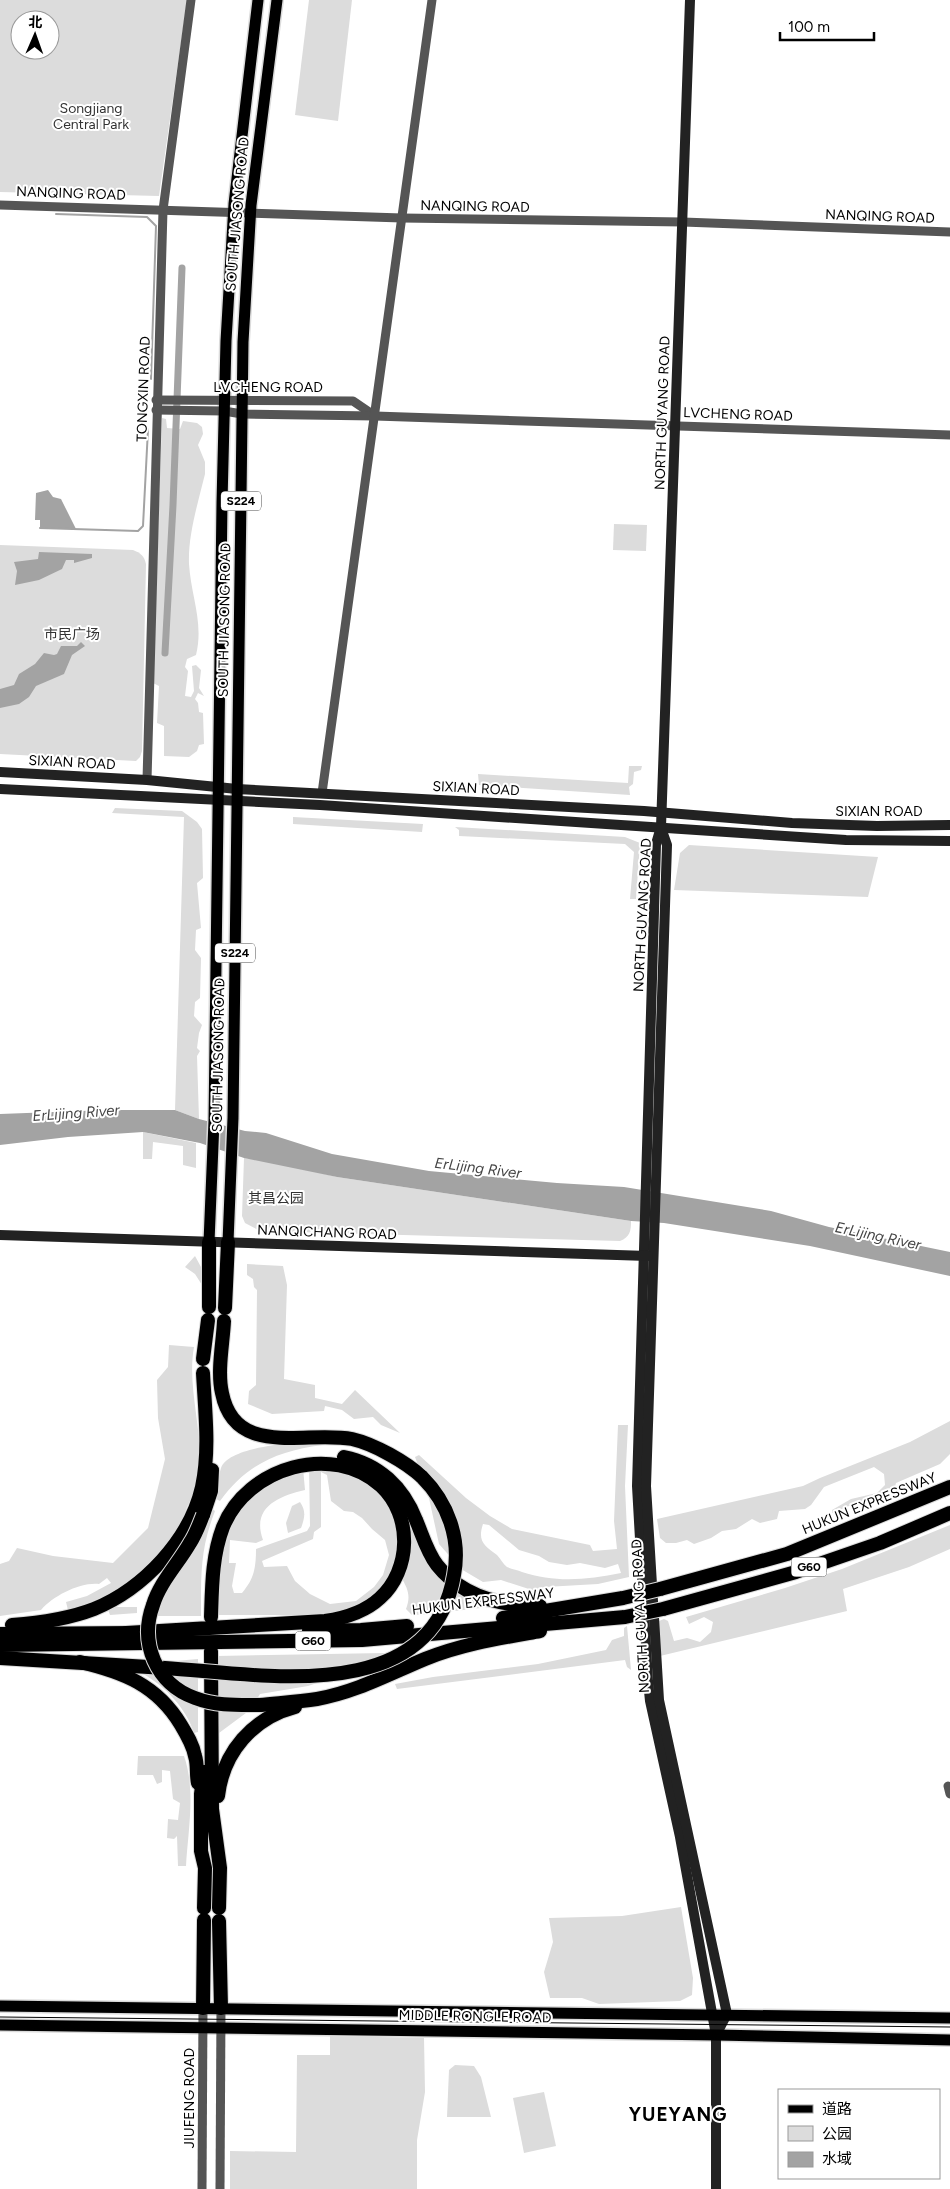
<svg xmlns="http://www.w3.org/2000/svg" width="950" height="2189" viewBox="0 0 950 2189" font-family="Figtree,'Noto Sans SC',sans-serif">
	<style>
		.green { fill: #dcdcdc; fill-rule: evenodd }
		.water { fill: #a3a3a3 }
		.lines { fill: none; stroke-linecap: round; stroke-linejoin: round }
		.stream { stroke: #a3a3a3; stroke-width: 2 }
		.canal { stroke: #a3a3a3; stroke-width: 7 }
		.primary-casing { stroke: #dbdbdb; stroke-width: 14 }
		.motorway-casing { stroke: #dbdbdb; stroke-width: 16 }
		.tertiary { stroke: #555; stroke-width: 9 }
		.secondary { stroke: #222; stroke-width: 10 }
		.primary { stroke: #000; stroke-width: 11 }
		.motorway { stroke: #000; stroke-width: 14 }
		.tram { stroke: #000; stroke-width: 1 }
		.motorway-bridge-casing { stroke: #dbdbdb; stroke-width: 16; stroke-linecap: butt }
		.motorway-bridge { stroke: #000; stroke-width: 14 }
		.labels { text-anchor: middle; stroke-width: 4; stroke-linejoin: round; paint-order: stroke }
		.shield { fill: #fff; stroke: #4c4c4c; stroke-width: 1 }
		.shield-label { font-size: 12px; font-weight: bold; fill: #000 }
		.park-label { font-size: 14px; fill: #333; stroke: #fff }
		.street-label { font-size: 14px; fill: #000; stroke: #fff }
		.water-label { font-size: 15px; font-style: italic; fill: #444; stroke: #fff }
		.district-label { font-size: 19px; font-weight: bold; letter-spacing: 1px; fill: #000; stroke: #fff }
	</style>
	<rect width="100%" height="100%" fill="#fff"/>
	<!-- green -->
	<g class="green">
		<path d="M0,0H187L159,196L0,192ZM20,20H50V50H20Z"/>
		<polygon points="309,0 352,0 338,121 295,115"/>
		<path d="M162,418L166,419L167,428L180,429L183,421L197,423L202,427L203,434L198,445L205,462V474C198,503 188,534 189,564C191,596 204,623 196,655L187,659L185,667L188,671L185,696L191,697L194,691L192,666L196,665L201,670L199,688L204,696L198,693L195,699L198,703L199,712L203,713L204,744L199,745L197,751L189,757L164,756V726L157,723L159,686L153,683Z"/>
		<polygon points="614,524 647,525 646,551 613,550"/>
		<path d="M0,545L133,550C141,553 144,556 146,564L142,751L140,757L136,761L0,754Z"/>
		<polygon points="629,766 642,766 641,770 634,772 633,784 629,787 630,795 479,785 478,774 628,783"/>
		<polygon points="115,808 182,811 197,822 202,829 203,878 197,883 201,928 196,930 195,950 201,958 200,998 195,1002 194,1016 202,1025 199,1033 197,1048 200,1051 197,1056 199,1119 175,1110 184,817 112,813"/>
		<polygon points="293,817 423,824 422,832 293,824"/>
		<polygon points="455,827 625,837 640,843 636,899 630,899 634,852 625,844 459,836 459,830"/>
		<polygon points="689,845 878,857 868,897 674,890 680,853"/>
		<polygon points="143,1132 196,1143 196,1168 183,1165 183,1146 153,1142 152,1159 143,1159"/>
		<path d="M244,1158L274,1162L337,1177L631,1221C631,1231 630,1237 620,1241L260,1231L245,1223L242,1216Z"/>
		<polygon points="195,1256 201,1267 202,1285 195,1274 185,1267"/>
		<polygon points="247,1264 283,1266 287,1285 284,1379 315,1385 315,1398 342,1404 355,1390 400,1433 381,1425 373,1417 354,1419 342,1410 325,1406 324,1411 272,1414 248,1404 249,1391 256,1385 257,1290 254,1287 253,1279 247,1275"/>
		<path d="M169,1345L194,1347C187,1386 202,1427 200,1468C199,1481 193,1495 187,1507C184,1515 181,1524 176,1532C153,1571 111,1598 68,1610L66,1602L87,1596L111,1583L107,1578L99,1584C80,1582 53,1596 41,1610L0,1616V1564L9,1561L17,1548L53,1556L113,1563L148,1528L165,1459L158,1418L157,1380L168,1367Z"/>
		<polygon points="950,1421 950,1454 940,1464 896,1483 895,1487 832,1513 832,1510 851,1499 877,1493 885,1485 884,1474 874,1467 824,1487 811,1505 805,1509 779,1511 777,1519 760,1523 752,1519 736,1529 722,1531 711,1538 694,1544 687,1540 676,1543 666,1543 660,1538 657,1519 803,1486 820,1478 910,1442"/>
		<path d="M618,1425H628L625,1486L629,1577L598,1584L545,1587L532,1590L501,1580L483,1582L461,1569L439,1544L427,1489L415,1457L419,1455L466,1498L490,1516L512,1529L590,1545L593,1551L617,1549L614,1521ZM483,1524L489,1525L519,1550L539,1556L549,1562L567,1565L580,1563L605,1568L618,1564L621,1573C587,1580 555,1583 522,1572C518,1570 511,1569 507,1567C503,1564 501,1559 497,1555C485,1546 477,1542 483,1524Z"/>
		<path d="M322,1439V1445C278,1451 247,1464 220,1501L216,1499C218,1489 218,1477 221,1468C229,1445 300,1443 322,1439Z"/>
		<path d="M309,1466H334L375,1485L398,1519V1562L380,1592L362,1607L319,1615H216V1571L226,1525L263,1483L303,1468L305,1490C279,1496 251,1507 263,1540L256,1543L230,1540L229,1563H236L232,1586L234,1593H242C254,1579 256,1568 256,1549L307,1531L310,1526ZM321,1472L327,1475L331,1501L344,1511L353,1512L362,1518L372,1529L385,1540L389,1555L383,1575L374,1587L356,1601L330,1604L310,1594L295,1581L287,1566L264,1567L262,1561L313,1539L314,1532L321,1527Z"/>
		<path d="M391,1483L447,1580L433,1614L412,1615L406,1609C411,1596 408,1589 401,1577L403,1569Z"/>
		<path d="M300,1502C306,1511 305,1517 301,1528L288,1533L286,1523L292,1506Z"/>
		<path d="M211,1508L215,1511C200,1549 201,1575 201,1616H152Z"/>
		<polygon points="950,1525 950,1549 909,1567 843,1589 847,1611 660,1656 654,1623 664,1619 668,1621 674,1641 687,1638 700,1642 711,1632 713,1622 704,1617 689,1624 686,1617 785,1588 842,1569"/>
		<polygon points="456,1588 490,1604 489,1607 446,1612"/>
		<polygon points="107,1607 137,1607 137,1613 110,1615"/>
		<polygon points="627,1626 631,1670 627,1667 625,1660 397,1689 395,1684 433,1677 538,1664 606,1650 612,1640 624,1636 624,1628"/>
		<polygon points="385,1653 365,1662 337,1666 329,1679 308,1686 260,1694 250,1710 219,1733 217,1656"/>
		<path d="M198,1659V1732L194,1733C186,1708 165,1686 143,1674L175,1671V1661Z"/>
		<path d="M138,1756H184C196,1790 188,1831 186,1866H178L177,1836L174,1839L167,1838L168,1819L178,1820L180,1803L173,1799L170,1771L162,1770V1782L157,1784L153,1775H137Z"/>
		<polygon points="681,1907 693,1978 692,1995 680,2001 599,2004 582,1998 550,1998 544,1972 553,1942 549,1918 622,1916"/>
		<polygon points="330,2036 424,2038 425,2092 417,2140 417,2189 230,2189 230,2151 296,2152 297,2055 330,2055"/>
		<polygon points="455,2065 474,2066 481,2077 491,2117 447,2117 449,2070"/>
		<polygon points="544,2092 556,2146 524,2153 513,2098"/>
	</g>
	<!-- water -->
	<g class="water">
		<polygon points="48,490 53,497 61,499 76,529 40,528 40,520 35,520 36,493"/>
		<polygon points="39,552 92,554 92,558 74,563 74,560 66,560 62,569 39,580 15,585 17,571 14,562 38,559"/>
		<polygon points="81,642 85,646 72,655 64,674 36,686 29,697 19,704 0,708 0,689 14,685 19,674 35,664 44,653 54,655 57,654 61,646 77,646"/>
		<polygon points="107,1110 175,1110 199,1119 245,1131 266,1133 332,1154 429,1171 557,1183 624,1187 771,1211 829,1227 950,1252 950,1276 810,1246 664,1223 631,1221 337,1177 244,1158 200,1143 143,1132 68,1137 0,1145 0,1114"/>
	</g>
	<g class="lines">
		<!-- stream -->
		<g class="stream">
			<polyline points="56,214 147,217 156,226 151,379"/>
			<polyline points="40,528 138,531 143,526 148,429"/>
		</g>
		<!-- canal -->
		<polyline class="canal" points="165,653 173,505 182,268"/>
		<defs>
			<g id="primary">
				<polyline points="209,1242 214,1121 222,502 226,341 234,204 258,0"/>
				<polyline points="228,1242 233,1118 243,342 251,205 277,0"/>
				<polyline points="0,2006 950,2018"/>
				<polyline points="0,2025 716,2035 950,2040"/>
			</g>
			<g id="motorway">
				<polyline points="209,1307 209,1242"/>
				<polyline points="225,1308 228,1242"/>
				<path d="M224,1321C223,1343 217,1371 222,1393C235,1459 307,1430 352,1439C374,1444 406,1462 422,1477"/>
				<polyline points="203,1359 208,1320"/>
				<path d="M344,1457C379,1464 403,1487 416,1520C422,1534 427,1552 437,1565C462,1597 502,1606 540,1606"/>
				<polyline points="203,1515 211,1491 212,1470"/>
				<polyline points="660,1589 787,1554 950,1487"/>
				<polyline points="663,1609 796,1572 880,1543 950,1513"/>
				<polyline points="503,1618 623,1598"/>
				<path d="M12,1625C40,1623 68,1619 94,1609C143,1589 190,1540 202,1487C210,1450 205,1411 203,1373"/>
				<polyline points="309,1631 361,1630 407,1626"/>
				<path d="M126,1633L325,1621C345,1618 365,1612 380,1598C411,1570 413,1516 381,1486C333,1442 247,1467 223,1527C212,1556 212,1586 211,1617"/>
				<polyline points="0,1634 135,1633"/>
				<polyline points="0,1645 362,1640 625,1617"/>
				<polyline points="211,1651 212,1809 220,1868 219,1908"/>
				<polyline points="0,1658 165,1668"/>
				<path d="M80,1662C123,1672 157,1685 181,1725C187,1735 193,1745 195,1756C198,1765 196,1775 198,1783"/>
				<path d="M260,1705C279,1703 298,1702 317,1699C356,1692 389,1674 425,1659C462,1644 501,1638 540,1631"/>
				<polyline points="204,1772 201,1794 201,1851 205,1868 204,1908"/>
				<path d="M218,1796C223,1752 253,1718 295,1707"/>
				<polyline points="219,1921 221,2008"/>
				<polyline points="203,2008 204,1920"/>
			</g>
		</defs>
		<!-- primary casing -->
		<use href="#primary" class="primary-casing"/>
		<!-- motorway casing -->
		<use href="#motorway" class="motorway-casing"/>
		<!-- tertiary -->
		<g class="tertiary">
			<polyline points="0,205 402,218 683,222 950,232"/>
			<polyline points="156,400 353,401 375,416"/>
			<polyline points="156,410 224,411 242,414 375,416 950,435"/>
			<polyline points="147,780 163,210 191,0"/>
			<polyline points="322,793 432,0"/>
			<polyline points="948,1786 950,1794"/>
			<polyline points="202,2189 203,2008"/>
			<polyline points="220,2189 221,2008"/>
		</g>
		<!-- secondary -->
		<g class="secondary">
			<polyline points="690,0 661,827 656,844 637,1486 648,1681 650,1701 680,1837 716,2035 716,2189"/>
			<polyline points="0,772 147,780 237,789 644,811 792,823 877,826 950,825"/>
			<polyline points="0,789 320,805 846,840 950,841"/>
			<polyline points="661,828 667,845 646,1486 659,1700 727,2014 716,2035"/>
			<polyline points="0,1235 648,1256"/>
		</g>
		<!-- primary -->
		<use href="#primary" class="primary"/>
		<!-- motorway -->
		<use href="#motorway" class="motorway"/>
		<!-- tram -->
		<polyline class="tram" points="0,2017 950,2027"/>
		<defs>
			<g id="motorway-bridge">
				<path d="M203,1515C199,1525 196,1534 190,1543C178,1564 160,1582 153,1605C139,1643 156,1684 195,1698C216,1706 238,1705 260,1705"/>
				<polyline points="623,1598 660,1589"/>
				<polyline points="625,1617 663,1609"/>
				<path d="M165,1668C261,1674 431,1708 454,1575C461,1539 448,1503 422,1477"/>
			</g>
		</defs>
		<!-- motorway-bridge casing -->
		<use href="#motorway-bridge" class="motorway-bridge-casing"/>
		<!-- motorway-bridge -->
		<use href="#motorway-bridge" class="motorway-bridge"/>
	</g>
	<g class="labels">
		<!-- shield labels -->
		<g class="shield">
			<rect x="221" y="491.5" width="40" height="19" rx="4"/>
			<rect x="215" y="943.5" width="40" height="19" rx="4"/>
			<rect x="791.5" y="1557.5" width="35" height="19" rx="4"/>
			<rect x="295.5" y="1631.5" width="35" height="19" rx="4"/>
		</g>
		<g class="shield-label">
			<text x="241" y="505">S224</text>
			<text x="235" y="957">S224</text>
			<text x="809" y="1571">G60</text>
			<text x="313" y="1645">G60</text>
		</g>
		<!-- park labels -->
		<g class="park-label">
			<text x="91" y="113">Songjiang<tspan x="91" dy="16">Central Park</tspan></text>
			<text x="72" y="639">市民广场</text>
			<text x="276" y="1203">其昌公园</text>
		</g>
		<!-- street labels -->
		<g class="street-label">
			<text transform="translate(71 193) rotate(2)" y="5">NANQING ROAD</text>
			<text transform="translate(475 206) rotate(1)" y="5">NANQING ROAD</text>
			<text transform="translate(237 214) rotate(-85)" y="5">SOUTH JIASONG ROAD</text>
			<text transform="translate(880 216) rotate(2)" y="5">NANQING ROAD</text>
			<text x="268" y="392">LVCHENG ROAD</text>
			<text transform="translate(143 389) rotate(-88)" y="5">TONGXIN ROAD</text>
			<text transform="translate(662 413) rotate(-88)" y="5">NORTH GUYANG ROAD</text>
			<text transform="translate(738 414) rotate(2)" y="5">LVCHENG ROAD</text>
			<text transform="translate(224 620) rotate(-89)" y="5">SOUTH JIASONG ROAD</text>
			<text transform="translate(72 762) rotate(3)" y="5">SIXIAN ROAD</text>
			<text transform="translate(476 788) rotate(3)" y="5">SIXIAN ROAD</text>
			<text x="879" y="816">SIXIAN ROAD</text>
			<text transform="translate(642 915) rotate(-87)" y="5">NORTH GUYANG ROAD</text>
			<text transform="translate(218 1055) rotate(-89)" y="5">SOUTH JIASONG ROAD</text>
			<text transform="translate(327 1232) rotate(2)" y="5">NANQICHANG ROAD</text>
			<text transform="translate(869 1503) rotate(-22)" y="5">HUKUN EXPRESSWAY</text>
			<text transform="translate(483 1601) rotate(-7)" y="5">HUKUN EXPRESSWAY</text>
			<text transform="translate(640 1616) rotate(-93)" y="5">NORTH GUYANG ROAD</text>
			<text transform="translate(475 2016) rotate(1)" y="5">MIDDLE RONGLE ROAD</text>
			<text transform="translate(189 2098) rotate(-90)" y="5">JIUFENG ROAD</text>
		</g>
		<!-- water labels -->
		<g class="water-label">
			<text transform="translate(76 1113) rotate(-4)" y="5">ErLijing River</text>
			<text transform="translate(478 1168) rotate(7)" y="5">ErLijing River</text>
			<text transform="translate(878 1236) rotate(12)" y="5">ErLijing River</text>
		</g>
		<!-- district labels -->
		<g class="district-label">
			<text x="678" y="2121">YUEYANG</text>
		</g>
	</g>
	<!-- legend -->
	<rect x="778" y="2089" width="162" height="90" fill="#ffffff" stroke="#999999"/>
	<rect x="788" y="2105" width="25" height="8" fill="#000000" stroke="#999999"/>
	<text x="822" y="2114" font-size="15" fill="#000000">道路</text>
	<rect x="788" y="2126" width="25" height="15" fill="#dcdcdc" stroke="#999999"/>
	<text x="822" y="2139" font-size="15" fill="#000000">公园</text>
	<rect x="788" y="2152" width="25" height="15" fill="#a3a3a3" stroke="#999999"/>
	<text x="822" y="2164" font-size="15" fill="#000000">水域</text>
	<!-- north arrow -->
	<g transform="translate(35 35) rotate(2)"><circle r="24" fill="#ffffff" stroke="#999999"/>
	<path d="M0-4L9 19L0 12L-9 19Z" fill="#000000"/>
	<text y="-8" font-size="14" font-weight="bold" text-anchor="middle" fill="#000000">北</text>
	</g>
	<!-- scale -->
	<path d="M780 32v8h94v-8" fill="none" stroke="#000000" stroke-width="2.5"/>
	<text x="788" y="32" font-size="15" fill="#000000" stroke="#ffffff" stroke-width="4" paint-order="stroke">100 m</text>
</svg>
